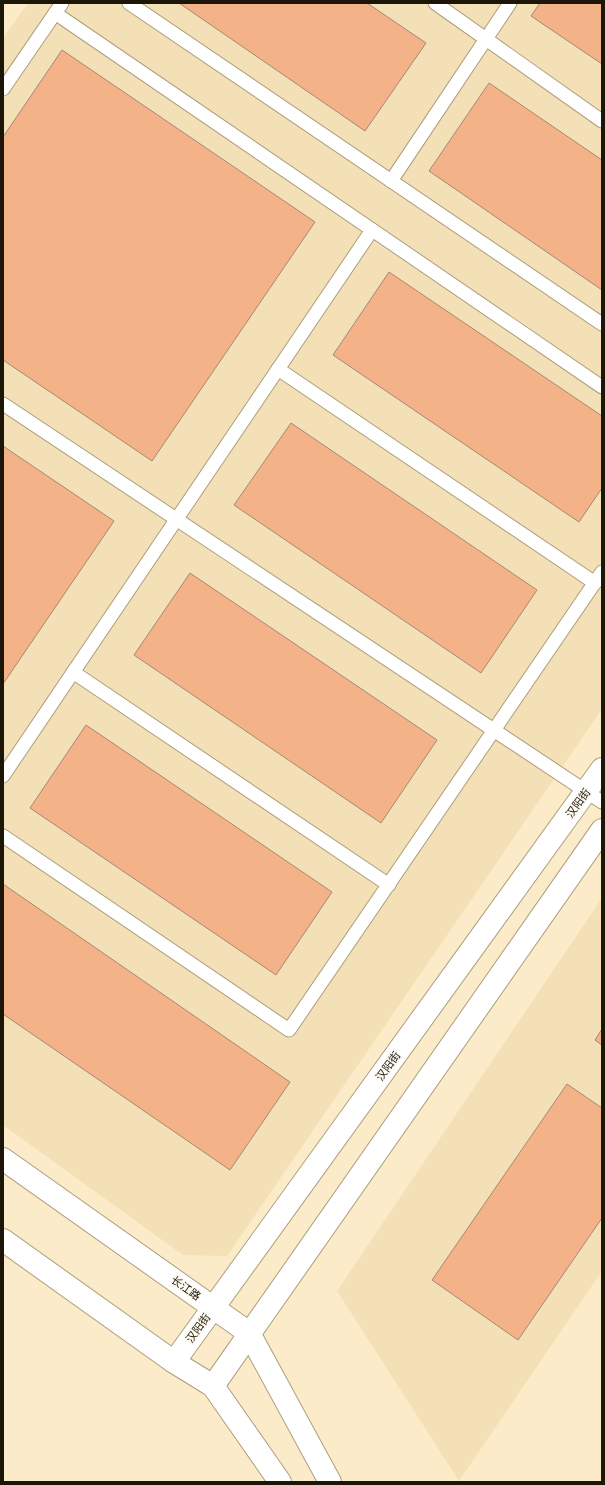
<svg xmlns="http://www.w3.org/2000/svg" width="605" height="1485" viewBox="0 0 605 1485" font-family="Ubuntu,'Noto Sans SC',sans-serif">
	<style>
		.built { fill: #f3e0b6 }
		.building { fill: #f4b289; stroke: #a88773 }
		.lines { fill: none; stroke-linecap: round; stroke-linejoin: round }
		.lane-casing { stroke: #ad9e7d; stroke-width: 15 }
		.secondary-casing { stroke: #ad9e7d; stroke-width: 24 }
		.lane { stroke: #fff; stroke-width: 13 }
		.secondary { stroke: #fff; stroke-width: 22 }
		.labels { text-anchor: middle; stroke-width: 3.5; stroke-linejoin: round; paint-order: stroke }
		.street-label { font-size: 11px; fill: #1c1609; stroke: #fdfaf2 }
	</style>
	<rect width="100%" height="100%" fill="#fbebc8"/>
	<!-- built -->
	<g class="built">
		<polygon points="28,3 602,3 602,709 227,1256 183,1255 3,1125 3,38"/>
		<polygon points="602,898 602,1271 459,1481 337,1291"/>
	</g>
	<!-- building -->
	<g class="building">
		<polygon points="179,3 367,3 426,43 365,131"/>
		<polygon points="540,3 602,3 602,64 531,16"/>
		<polygon points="62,50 315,222 152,461 3,360 3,137"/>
		<polygon points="489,83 602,160 602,290 429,171"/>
		<polygon points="389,272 602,416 602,488 579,522 333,355"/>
		<polygon points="291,423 537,590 481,673 234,505"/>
		<polygon points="3,446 114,521 3,684"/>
		<polygon points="190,573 437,740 381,823 134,655"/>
		<polygon points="86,725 332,892 276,975 30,808"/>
		<polygon points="3,884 290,1082 230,1170 3,1014"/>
		<polygon points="602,1029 602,1045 595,1040"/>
		<polygon points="567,1084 602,1108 602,1218 518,1340 432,1280"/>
	</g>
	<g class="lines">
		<defs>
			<g id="lane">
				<polyline points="129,3 602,324"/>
				<polyline points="435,3 602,121"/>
				<polyline points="55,13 602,387"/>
				<polyline points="3,89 62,3"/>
				<polyline points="391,181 510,3"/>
				<polyline points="278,369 595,583"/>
				<polyline points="3,404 602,802"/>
				<polyline points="73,672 389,885"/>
				<polyline points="3,776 372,230"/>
				<polyline points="3,836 289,1030 602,572"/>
			</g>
			<g id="secondary">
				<polyline points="3,1159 249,1333 330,1482"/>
				<polyline points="3,1240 174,1362 213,1386 280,1482"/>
				<polyline points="174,1362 602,769"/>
				<polyline points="213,1386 602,830"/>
			</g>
		</defs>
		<!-- lane casing -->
		<use href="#lane" class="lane-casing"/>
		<!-- secondary casing -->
		<use href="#secondary" class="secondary-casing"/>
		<!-- lane -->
		<use href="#lane" class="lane"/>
		<!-- secondary -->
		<use href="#secondary" class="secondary"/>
	</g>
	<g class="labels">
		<!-- street labels -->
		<g class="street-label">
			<text transform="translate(578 803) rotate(-54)" y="4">汉阳街</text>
			<text transform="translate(388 1066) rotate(-54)" y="4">汉阳街</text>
			<text transform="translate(186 1288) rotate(35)" y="4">长江路</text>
			<text transform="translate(198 1328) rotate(-54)" y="4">汉阳街</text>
		</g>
	</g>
	<!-- border -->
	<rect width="605" height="1485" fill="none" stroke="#1c1609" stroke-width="8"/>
</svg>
